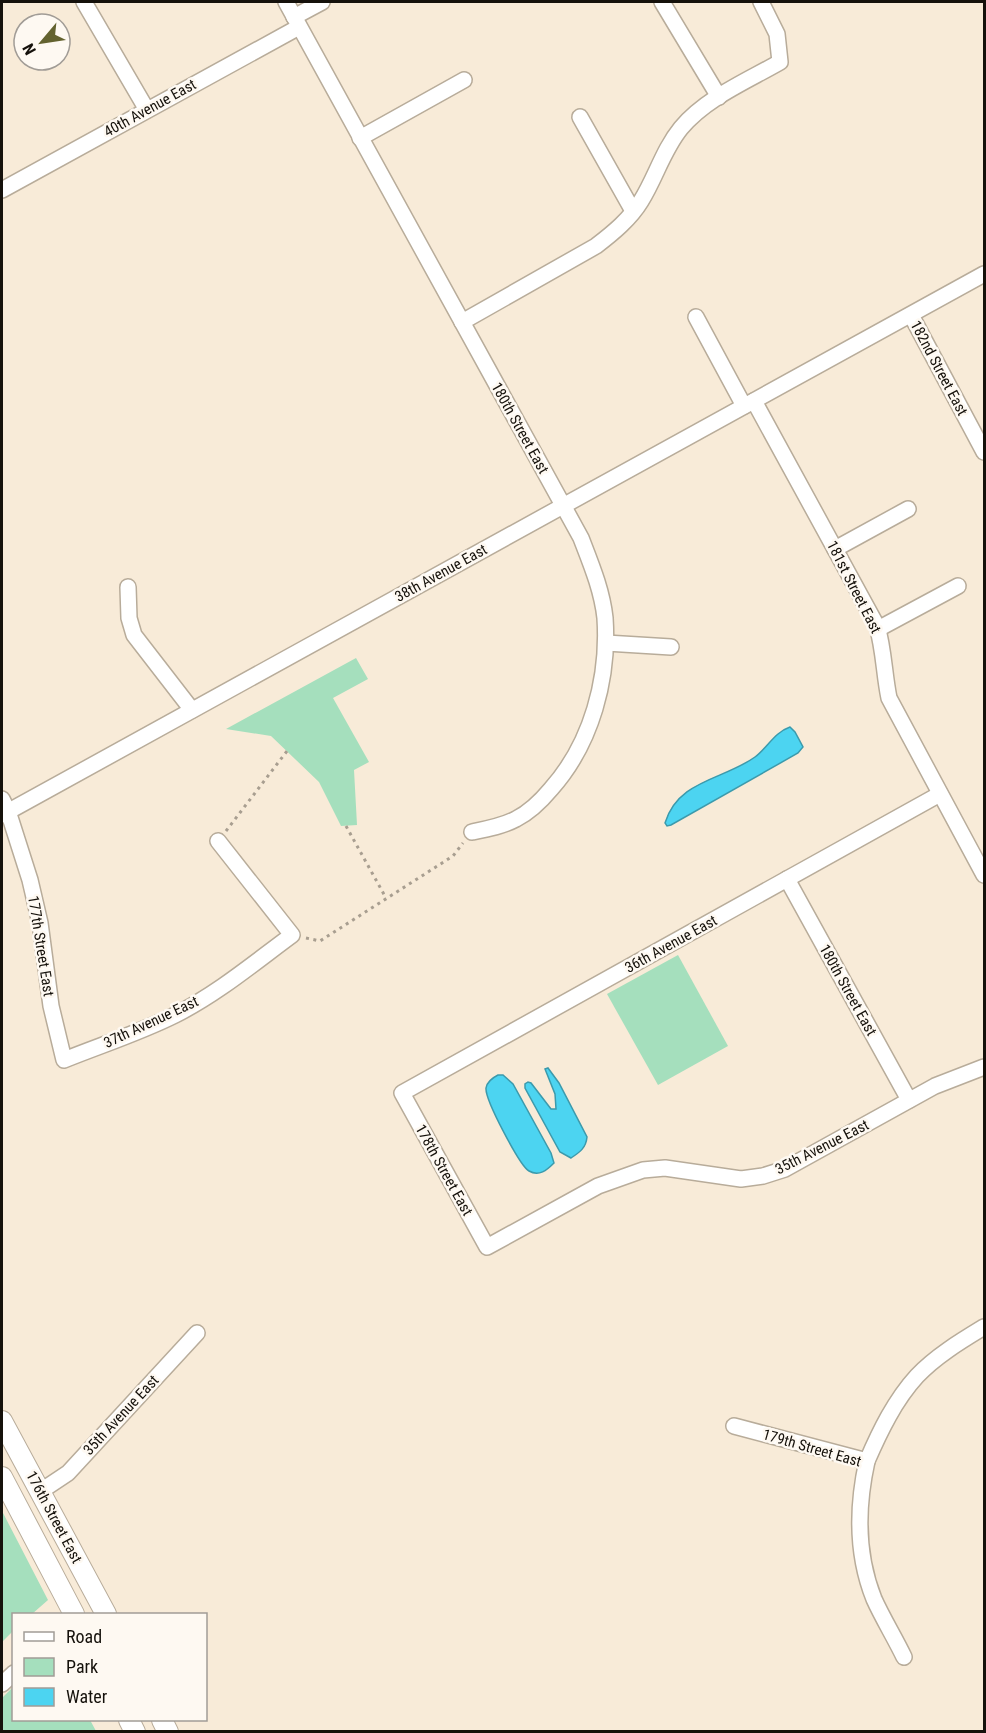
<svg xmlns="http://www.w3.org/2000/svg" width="986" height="1733" viewBox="0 0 986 1733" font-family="'Roboto Condensed',sans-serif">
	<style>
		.green { fill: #a5dfbd }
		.water { fill: #4cd4f1; stroke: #3c9aac; stroke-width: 1.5 }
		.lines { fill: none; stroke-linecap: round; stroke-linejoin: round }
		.minor-casing { stroke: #b8ac9a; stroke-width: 18 }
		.major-casing { stroke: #b8ac9a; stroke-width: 22 }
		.path { stroke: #a89e90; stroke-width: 3; stroke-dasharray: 3 4.5; stroke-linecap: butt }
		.minor { stroke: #fff; stroke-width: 15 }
		.major { stroke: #fff; stroke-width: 20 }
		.labels { text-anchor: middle; stroke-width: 5; stroke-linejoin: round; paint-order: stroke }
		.street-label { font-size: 15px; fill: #15110b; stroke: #fef9f2 }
	</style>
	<rect width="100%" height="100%" fill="#f8ebd8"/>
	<!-- green -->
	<g class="green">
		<polygon points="356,658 368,679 333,698 369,762 354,770 357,825 341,826 319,782 271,736 226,729"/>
		<polygon points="678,955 728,1046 658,1085 607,994"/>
		<polygon points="2,1511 48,1600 32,1614 14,1614 13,1631 2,1642"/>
		<polygon points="13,1687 14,1720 90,1720 96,1731 2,1731 2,1698"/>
	</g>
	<!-- water -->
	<g class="water">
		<path d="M790,727L795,732L803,747L798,753L671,825L667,826L665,823C678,780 723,780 755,757C767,748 775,732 790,727Z"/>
		<path d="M548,1068L559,1083L587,1137C586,1148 580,1152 571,1158L560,1152L525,1088V1084L528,1082L531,1083L551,1109H556L555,1094L545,1069Z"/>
		<path d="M498,1075H503L513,1084L551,1153L554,1163C547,1170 539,1177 529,1171C520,1166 485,1100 486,1088C487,1082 492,1078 498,1075Z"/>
	</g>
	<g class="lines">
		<defs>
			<g id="minor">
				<polyline points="84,2 147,110"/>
				<path d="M286,2L581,538C591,564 602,590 605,618C609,678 592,743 551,789C541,801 530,812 516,819C503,826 487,829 472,832"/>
				<polyline points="662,2 719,97"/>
				<polyline points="294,17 322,2"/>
				<polyline points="580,117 633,211"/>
				<polyline points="360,138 464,80"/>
				<polyline points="2,190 299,27"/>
				<polyline points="911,315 984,452"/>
				<polyline points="696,317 744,406"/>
				<path d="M462,322L596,246C613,233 630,219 641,201C656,177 663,150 681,128C706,98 747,81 780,62L777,34L761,2"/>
				<path d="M754,401L877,626C884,650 884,674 889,698L984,875"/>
				<polyline points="835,549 908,509"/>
				<polyline points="128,587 129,618 134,635 192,710"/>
				<polyline points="878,629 958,586"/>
				<polyline points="606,643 671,647"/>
				<polyline points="940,794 402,1093 487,1247 598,1186 643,1170 665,1168 741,1179 763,1176 785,1169 935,1086 984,1067"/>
				<path d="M2,799L8,811L30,880L40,923L51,1006L64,1060C101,1045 139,1033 175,1015C217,994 254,963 292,935L218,841"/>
				<polyline points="2,815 984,274"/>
				<polyline points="787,879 909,1100"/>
				<path d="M734,1426L867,1461C857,1506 856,1554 874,1599C883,1619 895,1638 904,1657"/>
				<path d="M867,1461C880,1431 895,1400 917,1376C936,1356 961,1341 984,1327"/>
				<polyline points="41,1491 68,1473 197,1333"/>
				<polyline points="2,1684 14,1673"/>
			</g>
			<g id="major">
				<polyline points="2,1421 106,1614"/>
				<polyline points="2,1477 74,1614"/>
				<polyline points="129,1720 135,1732"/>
				<polyline points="162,1720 168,1732"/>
			</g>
		</defs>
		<!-- minor casing -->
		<use href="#minor" class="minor-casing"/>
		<!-- major casing -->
		<use href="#major" class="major-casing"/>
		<!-- path -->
		<g class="path">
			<polyline points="346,826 386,898"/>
			<polyline points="226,831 287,751"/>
			<polyline points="306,938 320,941 453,856 463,843"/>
		</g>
		<!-- minor -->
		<use href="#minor" class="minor"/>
		<!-- major -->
		<use href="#major" class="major"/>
	</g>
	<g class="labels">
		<!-- street labels -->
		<g class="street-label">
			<text transform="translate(150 108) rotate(-29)" y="5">40th Avenue East</text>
			<text transform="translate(939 368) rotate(62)" y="5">182nd Street East</text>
			<text transform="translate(520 428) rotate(61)" y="5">180th Street East</text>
			<text transform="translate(441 573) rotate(-29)" y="5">38th Avenue East</text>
			<text transform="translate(854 587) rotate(63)" y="5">181st Street East</text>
			<text transform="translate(671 944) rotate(-29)" y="5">36th Avenue East</text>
			<text transform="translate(41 946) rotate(81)" y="5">177th Street East</text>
			<text transform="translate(848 990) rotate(61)" y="5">180th Street East</text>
			<text transform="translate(151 1022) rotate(-25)" y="5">37th Avenue East</text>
			<text transform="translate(822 1147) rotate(-27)" y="5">35th Avenue East</text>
			<text transform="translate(444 1170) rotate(61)" y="5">178th Street East</text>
			<text transform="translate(121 1415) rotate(-47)" y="5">35th Avenue East</text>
			<text transform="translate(812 1448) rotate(16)" y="5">179th Street East</text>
			<text transform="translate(54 1517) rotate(62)" y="5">176th Street East</text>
		</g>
	</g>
	<!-- border -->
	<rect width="986" height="1733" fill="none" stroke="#15110b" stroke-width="6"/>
	<!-- legend -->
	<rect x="12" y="1613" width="195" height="108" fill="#fef9f2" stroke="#a19c96" stroke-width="1.5"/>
	<rect x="24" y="1632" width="30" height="9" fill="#ffffff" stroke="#a19c96" stroke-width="1.5"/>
	<text x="66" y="1643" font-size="18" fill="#15110b">Road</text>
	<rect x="24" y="1658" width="30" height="18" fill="#a5dfbd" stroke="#a19c96" stroke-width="1.5"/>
	<text x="66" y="1673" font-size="18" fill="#15110b">Park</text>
	<rect x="24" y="1688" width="30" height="18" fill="#4cd4f1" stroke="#a19c96" stroke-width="1.5"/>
	<text x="66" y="1703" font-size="18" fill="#15110b">Water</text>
	<!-- north arrow -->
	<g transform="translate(42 42) rotate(241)"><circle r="28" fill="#fef9f2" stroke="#a19c96" stroke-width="1.5"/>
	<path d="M0-4.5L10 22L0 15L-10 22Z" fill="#63622f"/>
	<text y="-9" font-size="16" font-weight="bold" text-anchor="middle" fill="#15110b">N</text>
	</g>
</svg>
